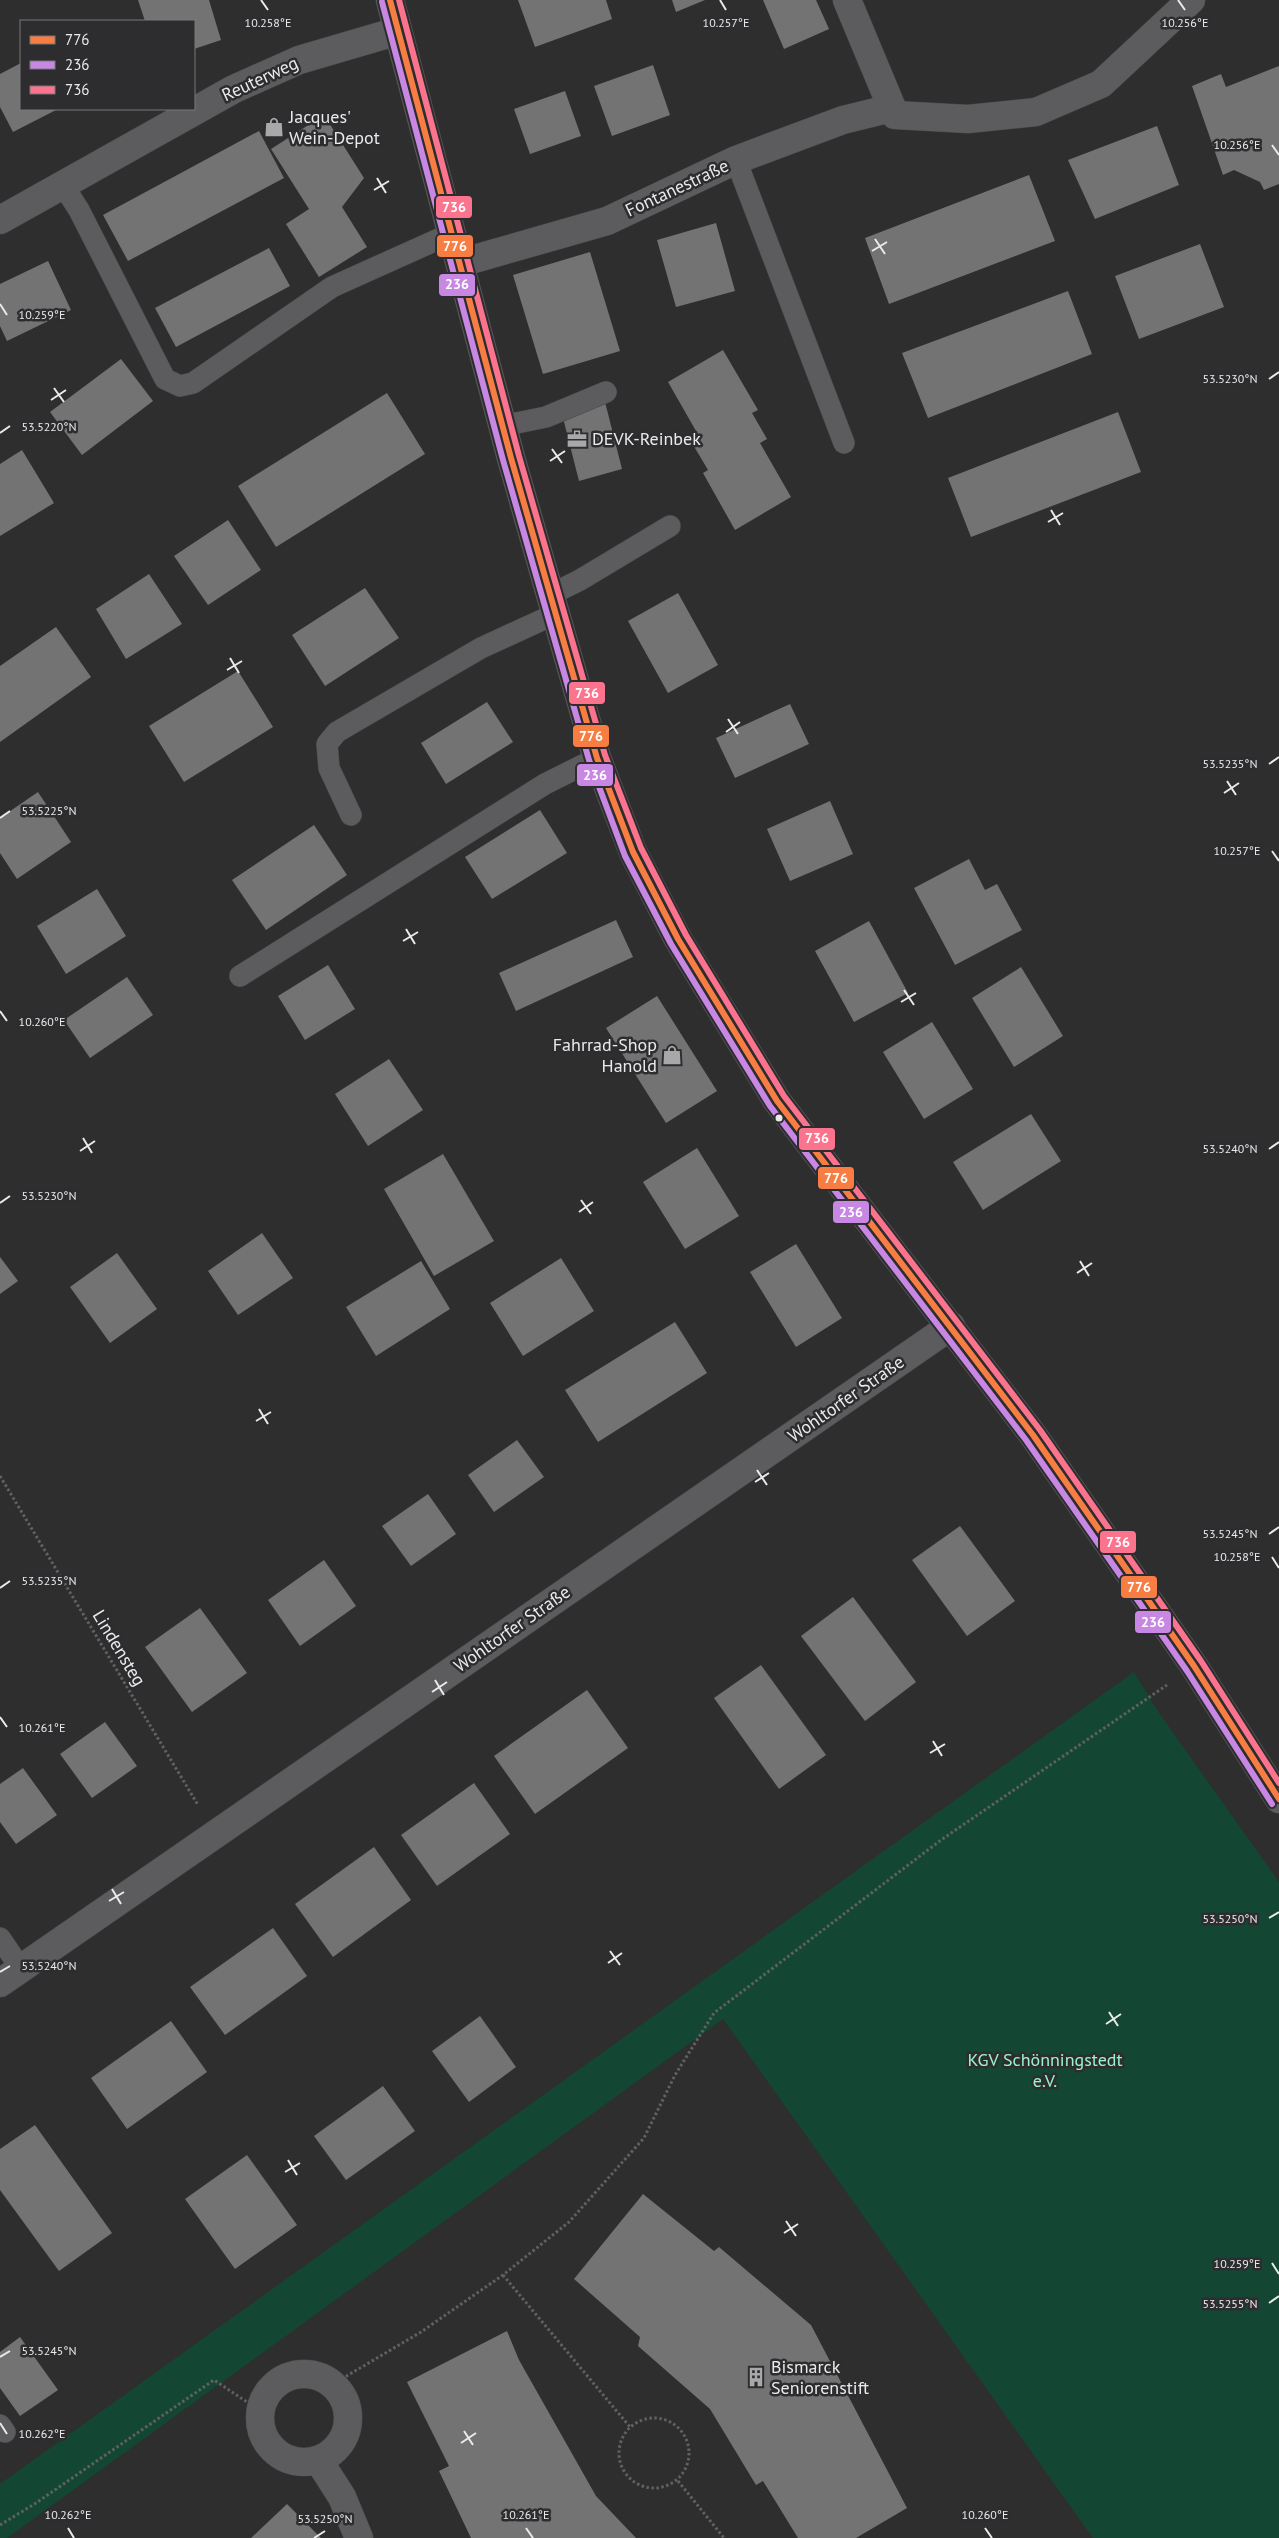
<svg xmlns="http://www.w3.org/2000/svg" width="1279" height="2538" viewBox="0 0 1279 2538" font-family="'PT Sans',sans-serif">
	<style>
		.green { fill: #134734 }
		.building { fill: #747374 }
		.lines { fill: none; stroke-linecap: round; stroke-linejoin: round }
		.lane-casing { stroke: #49494a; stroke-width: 22 }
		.street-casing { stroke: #49494a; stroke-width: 29 }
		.secondary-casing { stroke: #49494a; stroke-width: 29 }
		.path { stroke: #616162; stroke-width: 3; stroke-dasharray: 2.5 2.5; stroke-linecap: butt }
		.lane { stroke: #5c5c5e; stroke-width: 21 }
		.street { stroke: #5c5c5e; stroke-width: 28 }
		.secondary { stroke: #5c5c5e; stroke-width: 28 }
		.bus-1-casing { stroke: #2d2d30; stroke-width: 10 }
		.bus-2-casing { stroke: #2d2d30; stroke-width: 10 }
		.bus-3-casing { stroke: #2d2d30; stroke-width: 10 }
		.bus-1 { stroke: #f77d43; stroke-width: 6 }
		.bus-2 { stroke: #c787e3; stroke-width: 6 }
		.bus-3 { stroke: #fc738d; stroke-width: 6 }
		.ticks { fill: none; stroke: #eaeaec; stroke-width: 2 }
		.bus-dot { fill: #eaeaec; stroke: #2d2d30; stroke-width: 2 }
		.labels { text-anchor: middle; stroke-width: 5; stroke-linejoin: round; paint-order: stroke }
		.street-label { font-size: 18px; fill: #eaeaec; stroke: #2d2d30 }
		.poi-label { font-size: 18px; fill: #eaeaec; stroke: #2d2d30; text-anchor: start }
		.park-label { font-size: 18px; fill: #9af4cb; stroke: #2d2d30 }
		.ticks-label { font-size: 12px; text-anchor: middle; fill: #eaeaec; stroke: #2d2d30; stroke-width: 5; stroke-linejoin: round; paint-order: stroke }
		.line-badge { stroke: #2d2d30; stroke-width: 2 }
		.badge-label { font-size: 14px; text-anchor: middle; font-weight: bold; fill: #fff }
	</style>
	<rect width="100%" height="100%" fill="#2e2e2f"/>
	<!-- green -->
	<polygon class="green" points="1134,1672 1157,1710 1279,1882 1279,2538 1093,2538 723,2019 7,2538 0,2538 0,2484"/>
	<!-- building -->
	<g class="building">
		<polygon points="138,0 209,0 221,40 194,49 194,21 145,21"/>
		<polygon points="518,0 606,0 612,19 535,47"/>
		<polygon points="672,0 705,0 676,12"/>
		<polygon points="763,0 816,0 829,29 784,49"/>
		<polygon points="21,63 21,109 58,109 13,132 0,107 0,74"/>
		<polygon points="653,65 670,115 612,136 594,86"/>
		<polygon points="1279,66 1279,184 1264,190 1260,182 1234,170 1223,175 1192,86 1221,74 1226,87"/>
		<polygon points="565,91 581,136 530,154 514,109"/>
		<polygon points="324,115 364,178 342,207 367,247 319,277 286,224 309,209 271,149"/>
		<polygon points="1157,126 1179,185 1095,219 1068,160"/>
		<polygon points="259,131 284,178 128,261 103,215"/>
		<polygon points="1029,175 1055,241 889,304 865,238"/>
		<polygon points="716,223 735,291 676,307 657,240"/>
		<polygon points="1200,244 1224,307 1139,339 1115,276"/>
		<polygon points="269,248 290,286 176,347 155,308"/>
		<polygon points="590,252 620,351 543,374 513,275"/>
		<polygon points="48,261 71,310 7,341 0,326 0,284"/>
		<polygon points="1068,291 1092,354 928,418 902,353"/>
		<polygon points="723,350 758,410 752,413 767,439 760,443 791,497 735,530 703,473 708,470 692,443 700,438 668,382"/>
		<polygon points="121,359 153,401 82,455 50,412"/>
		<polygon points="387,393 425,454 276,547 238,486"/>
		<polygon points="605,402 622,469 579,481 562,414"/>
		<polygon points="1118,412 1141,472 971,537 948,478"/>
		<polygon points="22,450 54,503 0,536 0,464"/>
		<polygon points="228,520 261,570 208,605 174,556"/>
		<polygon points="149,574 182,624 126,659 96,609"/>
		<polygon points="365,588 399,638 325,686 292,635"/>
		<polygon points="678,593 718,665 668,693 628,621"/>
		<polygon points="56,627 91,677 0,742 0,666"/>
		<polygon points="238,671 273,727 184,782 149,726"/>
		<polygon points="487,702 513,742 446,784 421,743"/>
		<polygon points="790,704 809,744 735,778 716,738"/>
		<polygon points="38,792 71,842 17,879 0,853 0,818"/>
		<polygon points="830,801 853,854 790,881 767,829"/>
		<polygon points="540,810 567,853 492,899 465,857"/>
		<polygon points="314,825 347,875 266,930 232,880"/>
		<polygon points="969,859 985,890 997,884 1022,930 955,965 914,888"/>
		<polygon points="97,889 126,936 66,974 37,926"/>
		<polygon points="616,920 633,957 516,1011 499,973"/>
		<polygon points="869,921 908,993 854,1022 815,951"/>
		<polygon points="328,965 355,1009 305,1040 278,996"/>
		<polygon points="1021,967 1063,1036 1014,1067 972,998"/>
		<polygon points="127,977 153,1015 90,1058 64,1020"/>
		<polygon points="657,996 717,1091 666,1123 606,1028"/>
		<polygon points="932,1022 973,1089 924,1119 883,1052"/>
		<polygon points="389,1059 423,1110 368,1146 335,1094"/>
		<polygon points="1031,1114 1061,1161 983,1210 953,1162"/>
		<polygon points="697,1148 739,1216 685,1249 643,1182"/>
		<polygon points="443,1154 494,1241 434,1276 384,1189"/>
		<polygon points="262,1233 293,1278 238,1315 208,1271"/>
		<polygon points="796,1244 842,1318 796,1347 750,1272"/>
		<polygon points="117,1253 157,1309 110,1343 70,1287"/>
		<polygon points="0,1257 18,1281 0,1294"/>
		<polygon points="561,1258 594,1311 523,1356 490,1303"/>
		<polygon points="421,1261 450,1309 376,1356 346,1307"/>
		<polygon points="675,1322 707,1373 598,1442 565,1390"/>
		<polygon points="517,1440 544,1477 494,1512 468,1475"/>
		<polygon points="428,1494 456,1534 411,1566 382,1526"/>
		<polygon points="960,1526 1015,1601 967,1636 912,1560"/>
		<polygon points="324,1560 356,1606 300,1646 268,1600"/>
		<polygon points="853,1597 916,1682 865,1721 801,1636"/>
		<polygon points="200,1608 247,1673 192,1712 145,1647"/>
		<polygon points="761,1665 826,1755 779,1789 714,1698"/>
		<polygon points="587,1690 628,1748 535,1814 494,1756"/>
		<polygon points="105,1722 137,1766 92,1798 60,1754"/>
		<polygon points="23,1768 57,1815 16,1844 0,1822 0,1784"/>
		<polygon points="474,1783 510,1834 437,1886 401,1835"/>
		<polygon points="374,1847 411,1900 333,1957 295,1904"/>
		<polygon points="273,1928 307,1976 225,2035 190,1987"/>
		<polygon points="480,2016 516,2067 469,2102 432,2051"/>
		<polygon points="171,2021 207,2072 127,2129 91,2078"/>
		<polygon points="383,2086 415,2131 346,2180 314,2136"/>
		<polygon points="35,2125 112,2233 59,2271 0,2190 0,2149"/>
		<polygon points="247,2155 297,2225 235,2269 185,2199"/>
		<polygon points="643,2194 714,2251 719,2247 811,2325 907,2508 856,2538 798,2538 763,2481 756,2485 710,2409 638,2346 640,2337 574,2279"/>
		<polygon points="507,2331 519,2360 596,2496 636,2538 471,2538 439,2471 449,2466 407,2382"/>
		<polygon points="20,2337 58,2390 20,2416 0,2388 0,2352"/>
		<polygon points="287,2504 321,2538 251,2538"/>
	</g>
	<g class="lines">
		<defs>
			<g id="lane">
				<polyline points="736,160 844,443"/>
				<polyline points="63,185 79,210 165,379 180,386 193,383 332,287 452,233"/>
				<polyline points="502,426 546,417 606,392"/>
				<polyline points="550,595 580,580 670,526"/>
				<polyline points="351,815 329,768 327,744 337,732 481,648 555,614"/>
				<polyline points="240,976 545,784 597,758"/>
				<polyline points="0,1938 21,1969"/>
				<polyline points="0,2425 5,2432"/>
			</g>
			<g id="street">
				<polyline points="847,0 892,108"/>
				<polyline points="0,220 234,89 299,60 398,31"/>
				<polyline points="460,263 607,221 736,160 843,120 892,108 895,115 968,119 1036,112 1101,84 1191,0"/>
				<circle cx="304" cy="2418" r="44"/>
				<polyline points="319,2461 342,2497 359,2538"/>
			</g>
			<g id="secondary">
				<polyline points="390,0 511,458 597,758 633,852 678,939 777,1101 1033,1435 1194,1666 1279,1799"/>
				<polyline points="0,1983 951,1326"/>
			</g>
		</defs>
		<!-- lane casing -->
		<use href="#lane" class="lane-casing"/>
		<!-- street casing -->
		<use href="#street" class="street-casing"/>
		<!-- secondary casing -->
		<use href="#secondary" class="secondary-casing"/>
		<!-- path -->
		<g class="path">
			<polyline points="0,1476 198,1805"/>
			<polyline points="503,2275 630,2427"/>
			<polyline points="333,2384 421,2332 503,2275 569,2222 644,2138 675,2075 714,2013 941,1840 1167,1685"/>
			<circle cx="654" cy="2453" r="35"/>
			<polyline points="678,2481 724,2538"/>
			<polyline points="0,2525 36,2503 214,2380 259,2410"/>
		</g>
		<!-- lane -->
		<use href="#lane" class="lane"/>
		<!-- street -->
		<use href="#street" class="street"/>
		<!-- secondary -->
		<use href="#secondary" class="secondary"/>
		<defs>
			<polyline id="bus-1" points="390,0 511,458 597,758 633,852 678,939 777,1101 1033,1435 1194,1666 1279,1799"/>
			<polyline id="bus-2" points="382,2 503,460 589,760 625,856 671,944 770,1106 1026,1440 1187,1671 1272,1804"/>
			<polyline id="bus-3" points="399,0 519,456 605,755 641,848 686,935 784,1096 1040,1430 1201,1661 1279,1783"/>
		</defs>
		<!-- bus-1 casing -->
		<use href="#bus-1" class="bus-1-casing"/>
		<!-- bus-2 casing -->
		<use href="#bus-2" class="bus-2-casing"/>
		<!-- bus-3 casing -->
		<use href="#bus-3" class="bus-3-casing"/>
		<!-- bus-1 -->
		<use href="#bus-1" class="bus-1"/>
		<!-- bus-2 -->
		<use href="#bus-2" class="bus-2"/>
		<!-- bus-3 -->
		<use href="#bus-3" class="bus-3"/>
	</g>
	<!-- ticks -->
	<path class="ticks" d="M261,0L268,10M720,0L726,10M1178,0L1185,10M1272,145L1279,155M377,178L386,193M374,190L389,181M875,239L885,254M872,251L887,242M0,304L7,315M1269,379L1279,372M54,388L64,402M51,400L66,390M0,433L10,426M552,449L562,463M550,461L565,451M1051,510L1060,525M1048,522L1063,513M230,658L239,673M227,670L242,661M728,719L738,734M726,732L740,722M1269,764L1279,757M1227,781L1236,795M1224,793L1239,783M0,818L10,811M1272,851L1279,861M406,929L415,944M403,941L418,932M904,990L914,1005M901,1002L916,993M0,1011L7,1021M83,1138L92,1153M1269,1149L1279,1142M80,1151L95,1141M581,1200L591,1214M0,1203L10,1196M579,1212L593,1202M1080,1261L1089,1276M1077,1273L1092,1263M259,1409L268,1424M256,1421L271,1412M757,1470L767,1485M755,1482L769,1473M1269,1534L1279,1527M1272,1557L1279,1568M0,1588L10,1581M435,1680L444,1695M432,1692L447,1682M0,1717L7,1727M933,1741L942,1756M930,1753L945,1744M112,1889L121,1904M109,1901L124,1892M1269,1918L1279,1912M610,1951L620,1965M608,1963L622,1953M0,1972L10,1966M1109,2012L1118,2026M1106,2024L1121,2014M288,2160L297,2175M285,2172L300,2163M786,2221L796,2236M784,2233L798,2224M1272,2263L1279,2274M1269,2303L1279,2296M0,2357L10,2351M0,2423L7,2434M464,2431L473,2445M461,2443L476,2433M68,2528L74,2538M526,2528L533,2538M985,2528L992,2538M314,2538L325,2531"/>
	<!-- icons -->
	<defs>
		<symbol id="shop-bare" viewBox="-9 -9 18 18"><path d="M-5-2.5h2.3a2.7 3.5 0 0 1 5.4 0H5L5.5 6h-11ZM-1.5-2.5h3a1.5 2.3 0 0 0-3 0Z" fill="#a8a8aa" stroke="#2d2d30" stroke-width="2.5" paint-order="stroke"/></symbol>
		<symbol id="office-bare" viewBox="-9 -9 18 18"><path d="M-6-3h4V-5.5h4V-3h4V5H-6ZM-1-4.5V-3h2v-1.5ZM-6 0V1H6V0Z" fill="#a8a8aa" stroke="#2d2d30" stroke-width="2.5" paint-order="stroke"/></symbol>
		<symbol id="building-bare" viewBox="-9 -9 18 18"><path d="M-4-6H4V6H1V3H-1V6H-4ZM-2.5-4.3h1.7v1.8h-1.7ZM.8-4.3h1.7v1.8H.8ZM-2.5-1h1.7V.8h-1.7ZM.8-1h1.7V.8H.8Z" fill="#a8a8aa" stroke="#2d2d30" stroke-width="2.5" paint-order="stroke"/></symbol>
	</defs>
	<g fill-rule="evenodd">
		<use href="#shop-bare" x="260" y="113" width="28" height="28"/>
		<use href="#office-bare" x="563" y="425" width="28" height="28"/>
		<use href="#shop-bare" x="658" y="1041" width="28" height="28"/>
		<use href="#building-bare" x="742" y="2363" width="28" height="28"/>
	</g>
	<!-- markers -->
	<circle class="bus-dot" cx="779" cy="1118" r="4.5"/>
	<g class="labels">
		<!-- street labels -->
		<g class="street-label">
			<text transform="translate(260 79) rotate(-25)" y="6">Reuterweg</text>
			<text transform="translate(677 188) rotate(-25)" y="6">Fontanestraße</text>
			<text transform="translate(846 1399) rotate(-35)" y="6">Wohltorfer Straße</text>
			<text transform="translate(512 1629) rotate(-35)" y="6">Wohltorfer Straße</text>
			<text transform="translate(119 1648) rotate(59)" y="6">Lindensteg</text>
		</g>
		<!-- poi labels -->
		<g class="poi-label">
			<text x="289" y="123">Jacques'<tspan x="289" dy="21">Wein-Depot</tspan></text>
			<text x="592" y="445">DEVK-Reinbek</text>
			<text x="657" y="1051" text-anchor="end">Fahrrad-Shop<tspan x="657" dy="21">Hanold</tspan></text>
			<text x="771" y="2373">Bismarck<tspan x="771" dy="21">Seniorenstift</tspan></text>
		</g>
		<!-- park labels -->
		<g class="park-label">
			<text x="1045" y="2066">KGV Schönningstedt<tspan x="1045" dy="21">e.V.</tspan></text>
		</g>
	</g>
	<g class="ticks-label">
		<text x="268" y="27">10.258°E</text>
		<text x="726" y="27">10.257°E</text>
		<text x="1185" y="27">10.256°E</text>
		<text x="1237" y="149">10.256°E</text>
		<text x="42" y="319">10.259°E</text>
		<text x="1230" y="383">53.5230°N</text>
		<text x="49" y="431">53.5220°N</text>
		<text x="1230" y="768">53.5235°N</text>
		<text x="49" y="815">53.5225°N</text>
		<text x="1237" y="855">10.257°E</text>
		<text x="42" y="1026">10.260°E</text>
		<text x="1230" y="1153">53.5240°N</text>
		<text x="49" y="1200">53.5230°N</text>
		<text x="1230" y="1538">53.5245°N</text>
		<text x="1237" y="1561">10.258°E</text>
		<text x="49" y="1585">53.5235°N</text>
		<text x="42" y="1732">10.261°E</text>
		<text x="1230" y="1923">53.5250°N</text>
		<text x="49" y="1970">53.5240°N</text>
		<text x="1237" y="2268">10.259°E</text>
		<text x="1230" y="2308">53.5255°N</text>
		<text x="49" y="2355">53.5245°N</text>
		<text x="42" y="2438">10.262°E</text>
		<text x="68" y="2519">10.262°E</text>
		<text x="526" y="2519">10.261°E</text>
		<text x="985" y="2519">10.260°E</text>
		<text x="325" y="2523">53.5250°N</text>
	</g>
	<g class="line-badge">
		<rect x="435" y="195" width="38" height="24" rx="5" fill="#fc738d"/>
		<rect x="436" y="234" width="38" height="24" rx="5" fill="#f77d43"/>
		<rect x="438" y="273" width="38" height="24" rx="5" fill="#c787e3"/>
		<rect x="568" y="681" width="38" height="24" rx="5" fill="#fc738d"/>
		<rect x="572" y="724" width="38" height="24" rx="5" fill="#f77d43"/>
		<rect x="576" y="763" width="38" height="24" rx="5" fill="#c787e3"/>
		<rect x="798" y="1127" width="38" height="24" rx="5" fill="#fc738d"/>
		<rect x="817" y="1166" width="38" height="24" rx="5" fill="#f77d43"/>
		<rect x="832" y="1200" width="38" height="24" rx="5" fill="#c787e3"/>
		<rect x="1099" y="1530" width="38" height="24" rx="5" fill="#fc738d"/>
		<rect x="1120" y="1575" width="38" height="24" rx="5" fill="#f77d43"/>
		<rect x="1134" y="1610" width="38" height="24" rx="5" fill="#c787e3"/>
	</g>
	<g class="badge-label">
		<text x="454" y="212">736</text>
		<text x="455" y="251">776</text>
		<text x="457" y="289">236</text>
		<text x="587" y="698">736</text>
		<text x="591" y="741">776</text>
		<text x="595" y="780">236</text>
		<text x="817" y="1143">736</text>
		<text x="836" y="1183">776</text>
		<text x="851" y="1217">236</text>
		<text x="1118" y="1547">736</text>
		<text x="1139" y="1592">776</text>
		<text x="1153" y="1627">236</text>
	</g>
	<!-- legend -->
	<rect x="20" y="20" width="175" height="90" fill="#2d2d30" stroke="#79797b"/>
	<rect x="30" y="36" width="25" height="8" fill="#f77d43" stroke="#79797b"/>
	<text x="65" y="45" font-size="15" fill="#eaeaec">776</text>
	<rect x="30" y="61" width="25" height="8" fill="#c787e3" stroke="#79797b"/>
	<text x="65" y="70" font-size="15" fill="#eaeaec">236</text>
	<rect x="30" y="86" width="25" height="8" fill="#fc738d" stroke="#79797b"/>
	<text x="65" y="95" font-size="15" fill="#eaeaec">736</text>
</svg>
